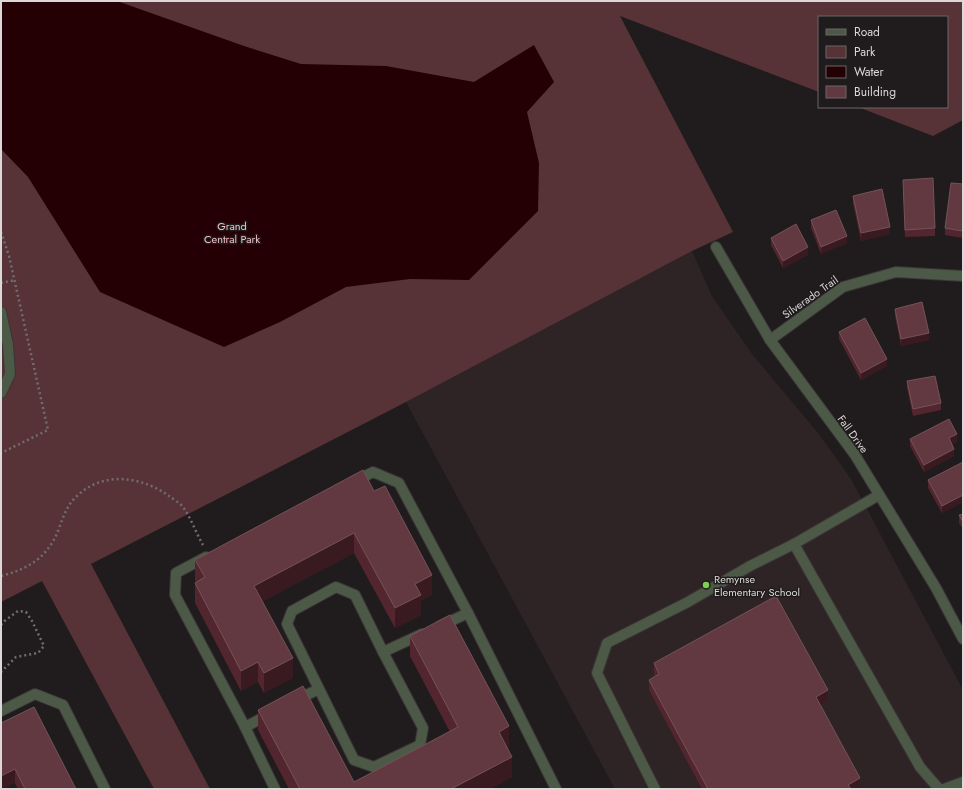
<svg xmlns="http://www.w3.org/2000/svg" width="964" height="790" viewBox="0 0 964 790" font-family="Jost,sans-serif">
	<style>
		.built { fill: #2f2425 }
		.green { fill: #573337 }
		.water { fill: #240005 }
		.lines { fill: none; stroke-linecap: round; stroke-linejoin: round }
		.minor-casing { stroke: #3a3536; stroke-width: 12 }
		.path { stroke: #716d6e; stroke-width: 2.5; stroke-dasharray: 2 3; stroke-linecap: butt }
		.minor { stroke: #4c5947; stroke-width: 10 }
		.wall { fill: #53262f }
		.shaded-wall { fill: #391a20 }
		.building { fill: #623941; stroke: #755259 }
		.poi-dot { fill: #7cd154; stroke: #201b1c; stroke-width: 1.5 }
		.labels { text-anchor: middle; stroke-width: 3; stroke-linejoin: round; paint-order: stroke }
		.park-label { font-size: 11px; fill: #f5bfc4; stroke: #201b1c }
		.street-label { font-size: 11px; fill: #dbd8d8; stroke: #201b1c }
		.poi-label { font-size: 11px; fill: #dbd8d8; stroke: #201b1c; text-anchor: start }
	</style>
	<rect width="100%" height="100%" fill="#201b1c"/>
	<!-- built -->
	<polygon class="built" points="692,251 712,296 752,354 819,434 851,479 963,690 963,789 615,789 406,402"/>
	<!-- green -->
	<polygon class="green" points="1,1 963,1 963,120 933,136 858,107 947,107 947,17 819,17 819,92 620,16 733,232 692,251 406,402 91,564 210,789 154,789 42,581 1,602"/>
	<!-- water -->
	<polygon class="water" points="1,1 117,1 244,46 301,64 386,66 474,82 534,45 554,82 527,112 539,163 538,211 469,280 410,279 346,287 280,322 224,347 100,292 28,177 1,149"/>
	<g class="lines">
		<defs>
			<g id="minor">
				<polyline points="716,247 770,340 855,455 936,588 963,639"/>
				<polyline points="1,312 8,345 10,374 1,393"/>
				<polyline points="770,340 843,287 896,272 963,276"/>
				<polyline points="354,482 373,472 399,483 468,613 556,789"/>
				<polyline points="879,495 794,544 920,767 939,789"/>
				<polyline points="206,557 176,573 175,595 243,723 275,789"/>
				<polygon points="336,587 355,595 383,652 423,728 420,745 374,767 354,760 287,624 292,611"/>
				<polyline points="440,626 468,613"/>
				<polyline points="383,652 422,634"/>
				<polyline points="296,700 319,689"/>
				<polyline points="1,711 35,694 63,705 105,789"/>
				<polyline points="245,727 270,714"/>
				<polyline points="655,789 597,673 607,643 688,602 750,566 794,544"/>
				<polyline points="944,789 963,782"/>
			</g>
		</defs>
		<!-- minor casing -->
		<use href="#minor" class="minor-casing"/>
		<!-- path -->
		<g class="path">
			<polyline points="1,232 9,256 48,430 1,453"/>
			<polyline points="1,283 15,280"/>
			<path d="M1,576C28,569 47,558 58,531C63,518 66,506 77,496C103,471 141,476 169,496C173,499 180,503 183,507C191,518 196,533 203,545"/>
			<polyline points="1,625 3,622 18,611 26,612 32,621 44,646 38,653 16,657 1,672"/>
		</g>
		<!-- minor -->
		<use href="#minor" class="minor"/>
	</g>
	<!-- wall -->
	<g class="wall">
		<polygon points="963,184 963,238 945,235 945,228"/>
		<polygon points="903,187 935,228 935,236 905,237"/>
		<polygon points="853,196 890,234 861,241 853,203"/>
		<polygon points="811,220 847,243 821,254 811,228"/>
		<polygon points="771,238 808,255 783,268 771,245"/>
		<polygon points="895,309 929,340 901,346 895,316"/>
		<polygon points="839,332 887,366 861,380 839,339"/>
		<polygon points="907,381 941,403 941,410 913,416 907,388"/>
		<polygon points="910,439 957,442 952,444 954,456 924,472 910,446"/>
		<polygon points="963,462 963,502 942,513 928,488 928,480"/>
		<polygon points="374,491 432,595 421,601 421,615 395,628 354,553 263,601 293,678 264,693 258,682 241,691 195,603 195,583 196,582 195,580 195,560"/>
		<polygon points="963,514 963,529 959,523 959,515"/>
		<polygon points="410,636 509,746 507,748 512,777 490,789 289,789 258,730 258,710 354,782 450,732 410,656"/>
		<polygon points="654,663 828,701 820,705 860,789 702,789 649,690 649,680 655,676 654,674"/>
		<polygon points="1,723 76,789 18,789 15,783"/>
	</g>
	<!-- shaded-wall -->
	<g class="shaded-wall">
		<polygon points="890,227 890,234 861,241 861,233"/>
		<polygon points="847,236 847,243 821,254 821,247"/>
		<polygon points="808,247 808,255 783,268 783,261"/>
		<polygon points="929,333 929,340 901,346 901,339"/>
		<polygon points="887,359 887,366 861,380 861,373"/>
		<polygon points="957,434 957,442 949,446 949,438"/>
		<polygon points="954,449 954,456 924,472 924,465"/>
		<polygon points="963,495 963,502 942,513 942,506"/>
		<polygon points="354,533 354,553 254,606 254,586"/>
		<polygon points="432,575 432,595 421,601 421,615 395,628 395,608 415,584"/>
		<polygon points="293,658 293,678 264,693 264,673"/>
		<polygon points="258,662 258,682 241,691 241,671"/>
		<polygon points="828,690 828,701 816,708 816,697"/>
		<polygon points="509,726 509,746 499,752 499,732"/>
		<polygon points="512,757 512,777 490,789 451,789"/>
		<polygon points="15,769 15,783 4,789 1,789 1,776"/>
		<polygon points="860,778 860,789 848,789 848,785"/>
	</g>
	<!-- building -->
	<g class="building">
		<polygon points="933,178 935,228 905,230 903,180"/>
		<polygon points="951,183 963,184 963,231 945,228"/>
		<polygon points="882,189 890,227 861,233 853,196"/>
		<polygon points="836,210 847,236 821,247 811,220"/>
		<polygon points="796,224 808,247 783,261 771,238"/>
		<polygon points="922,302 929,333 901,339 895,309"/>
		<polygon points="865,318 887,359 861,373 839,332"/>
		<polygon points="935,376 941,403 913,409 907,381"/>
		<polygon points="949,419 957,434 949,438 954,449 924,465 910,439"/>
		<polygon points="963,462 963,495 942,506 928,480"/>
		<polygon points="363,470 374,491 385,486 432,575 415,584 421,595 395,608 354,533 254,586 293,658 264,673 258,662 241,671 195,583 205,577 195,560"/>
		<polygon points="963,514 963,522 959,515"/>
		<polygon points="776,596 828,690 816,697 860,778 848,785 851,789 708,789 649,680 659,674 654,663"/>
		<polygon points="450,615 509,726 499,732 512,757 451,789 300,789 258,710 303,686 354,782 458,727 410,636"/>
		<polygon points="34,707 76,789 25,789 15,769 1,776 1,723"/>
	</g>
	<!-- markers -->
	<circle class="poi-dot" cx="706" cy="585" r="4"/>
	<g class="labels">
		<!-- park labels -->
		<g class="park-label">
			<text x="232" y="230">Grand<tspan x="232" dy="13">Central Park</tspan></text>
		</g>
		<!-- street labels -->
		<g class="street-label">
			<text transform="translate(810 297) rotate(-35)" y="4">Silverado Trail</text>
			<text transform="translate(853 434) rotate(54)" y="4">Fall Drive</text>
		</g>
		<!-- poi labels -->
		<g class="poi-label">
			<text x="714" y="583">Remynse<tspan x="714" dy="13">Elementary School</tspan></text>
		</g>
	</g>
	<!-- border -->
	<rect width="964" height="790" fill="none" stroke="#dbd8d8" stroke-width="4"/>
	<!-- legend -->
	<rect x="818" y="16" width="130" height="92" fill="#201b1c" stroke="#6b6767"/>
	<rect x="826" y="29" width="20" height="6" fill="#4c5947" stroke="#6b6767"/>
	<text x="854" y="36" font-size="12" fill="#dbd8d8">Road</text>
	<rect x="826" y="46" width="20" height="12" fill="#573337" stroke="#6b6767"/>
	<text x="854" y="56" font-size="12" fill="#dbd8d8">Park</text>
	<rect x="826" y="66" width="20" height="12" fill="#240005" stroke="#6b6767"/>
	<text x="854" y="76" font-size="12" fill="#dbd8d8">Water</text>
	<rect x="826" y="86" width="20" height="12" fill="#623941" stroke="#6b6767"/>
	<text x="854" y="96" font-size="12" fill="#dbd8d8">Building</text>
</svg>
